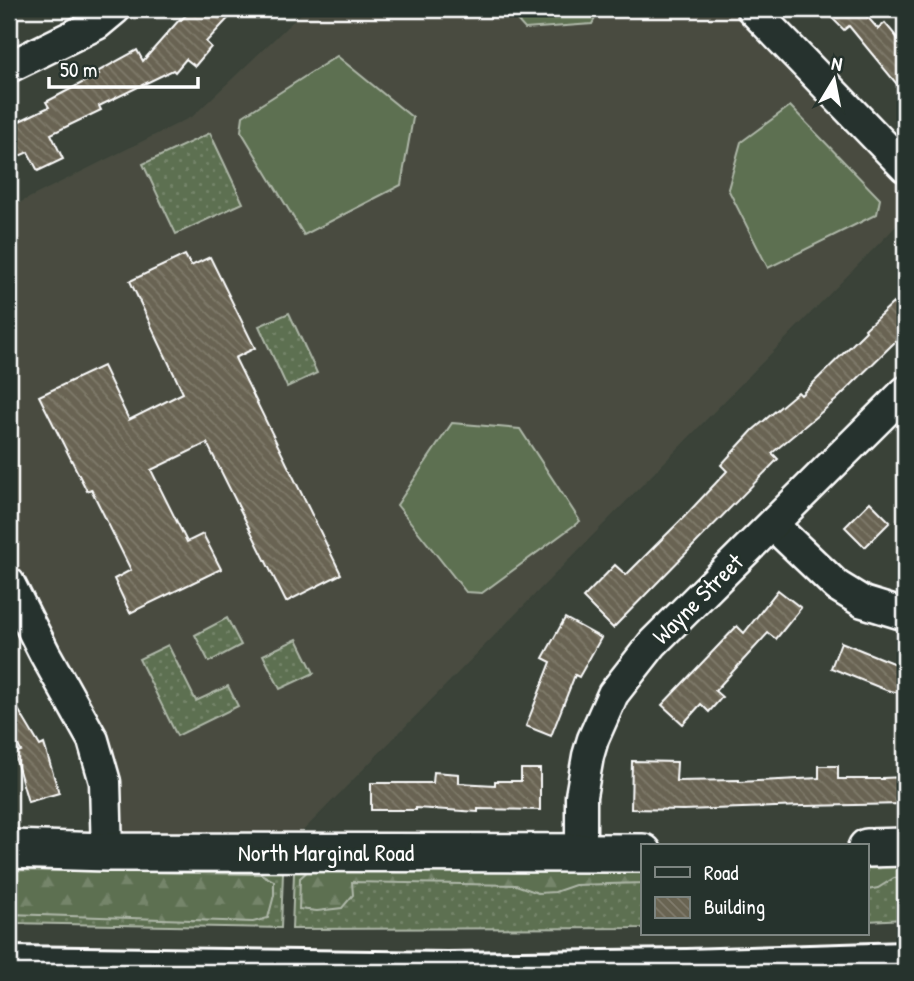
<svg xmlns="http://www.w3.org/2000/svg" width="914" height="981" viewBox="0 0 914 981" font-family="'Patrick Hand',sans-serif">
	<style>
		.built { fill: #484c40 }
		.grass { fill: url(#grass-dots); stroke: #aeb7a8; stroke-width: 2 }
		.forest { fill: url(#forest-firs); stroke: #aeb7a8; stroke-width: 2 }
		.pitch { fill: #5d6f51; stroke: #aeb7a8; stroke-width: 2 }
		.building { fill: url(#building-back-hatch); stroke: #fff; stroke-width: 2 }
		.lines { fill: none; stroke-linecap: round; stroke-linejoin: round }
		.minor-casing { stroke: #fff; stroke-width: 35 }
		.major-casing { stroke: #fff; stroke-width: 42 }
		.highway-casing { stroke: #fff; stroke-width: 44 }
		.minor { stroke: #26332d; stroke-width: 30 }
		.major { stroke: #26332d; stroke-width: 37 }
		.highway { stroke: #26332d; stroke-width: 38 }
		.labels { text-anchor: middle; stroke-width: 6; stroke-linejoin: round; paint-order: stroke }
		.street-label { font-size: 24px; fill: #fff; stroke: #26332d }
	</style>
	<defs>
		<pattern id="grass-dots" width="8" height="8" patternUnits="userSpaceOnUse" patternTransform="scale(1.75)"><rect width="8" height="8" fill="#5d6f51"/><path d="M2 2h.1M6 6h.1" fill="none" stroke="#75856b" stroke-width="1.8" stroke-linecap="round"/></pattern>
		<pattern id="forest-firs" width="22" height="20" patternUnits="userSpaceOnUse" patternTransform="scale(1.75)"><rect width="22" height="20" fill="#5d6f51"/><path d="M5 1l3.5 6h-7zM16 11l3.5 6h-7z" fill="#75856b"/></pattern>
		<pattern id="building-back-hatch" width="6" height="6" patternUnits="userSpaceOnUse" patternTransform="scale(1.75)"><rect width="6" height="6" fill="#696452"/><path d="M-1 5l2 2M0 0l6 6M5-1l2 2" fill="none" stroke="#807b6c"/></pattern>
	</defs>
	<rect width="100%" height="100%" fill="#3a4238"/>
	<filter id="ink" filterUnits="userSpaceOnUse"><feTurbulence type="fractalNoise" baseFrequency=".0143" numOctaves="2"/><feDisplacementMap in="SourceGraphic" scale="14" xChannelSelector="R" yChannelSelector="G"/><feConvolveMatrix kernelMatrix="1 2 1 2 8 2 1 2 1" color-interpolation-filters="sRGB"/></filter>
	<g filter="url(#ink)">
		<!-- built -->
		<polygon class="built" points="306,9 747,9 905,172 905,217 290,844 115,843 104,755 9,574 9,208 193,116"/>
		<!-- grass -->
		<g class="grass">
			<polygon points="210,133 243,203 176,234 143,164"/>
			<polygon points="289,313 317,373 287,387 259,326"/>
			<polygon points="227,618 241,645 209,662 195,635"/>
			<polygon points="297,639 314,673 280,689 263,655"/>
			<polygon points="168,645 196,701 228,686 238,706 177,736 139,659"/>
			<polygon points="9,860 281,867 283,872 281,928 9,923"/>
			<polygon points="905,860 905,919 867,921 867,861"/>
			<polygon points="643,863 643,928 292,929 294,873 295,867"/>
		</g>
		<!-- forest -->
		<g class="forest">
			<polygon points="905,865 905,877 894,878 878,888 867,890 867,866"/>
			<polygon points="643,868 643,883 575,885 555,892 538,893 516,885 352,882 353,895 342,908 317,911 299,909 300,878 308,871"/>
			<polygon points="9,870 261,874 274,881 274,895 268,918 253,922 9,914"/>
		</g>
		<!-- pitch -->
		<g class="pitch">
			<polygon points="507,9 600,9 592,24 525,29"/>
			<polygon points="337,56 413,118 401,185 304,235 241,131 243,116"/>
			<polygon points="790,106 880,199 877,214 768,268 728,189 741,142"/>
			<polygon points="452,423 520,429 580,521 482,593 466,592 397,505"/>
		</g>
		<!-- building -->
		<g class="building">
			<polygon points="192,9 237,9 206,42 211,47 195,66 186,59 175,72 173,70 99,106 101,110 51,134 63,159 38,171 28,152 15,158 9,145 9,126 49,107 46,102 99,74 97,72 137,50 143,61 180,19 181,20"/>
			<polygon points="823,9 867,9 863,12 878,29 885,23 905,47 905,94 849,26 844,30"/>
			<polygon points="185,255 191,266 210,257 255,348 235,358 341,574 286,602 207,443 151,470 187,542 203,534 221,569 130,613 114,579 131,570 91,489 87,491 39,396 103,366 129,420 183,393 130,281"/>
			<polygon points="893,303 905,317 905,332 836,400 772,453 778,459 613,628 583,598 615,565 626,575 684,517 727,471 721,465 753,430 798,392 801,395 866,331 865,329"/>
			<polygon points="870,502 890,522 865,547 845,527"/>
			<polygon points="778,590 801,608 776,639 768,633 715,691 722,697 709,712 701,704 683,724 662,705 737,626 744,633"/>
			<polygon points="565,618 601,638 579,677 575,675 551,736 526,726 551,662 543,658"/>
			<polygon points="841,642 895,664 905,666 905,694 886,690 831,668"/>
			<polygon points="9,694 40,746 44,744 59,793 28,802 14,753 21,751 9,731"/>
			<polygon points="632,761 677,762 676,781 739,780 739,782 819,778 819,766 838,766 838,779 883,779 883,778 905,777 905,804 804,806 683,810 631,809"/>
			<polygon points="521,769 540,769 540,810 478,809 478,812 416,808 416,810 371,810 371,783 433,783 434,772 459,774 459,783 495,785 495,781 521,781"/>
		</g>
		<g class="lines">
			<defs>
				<g id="minor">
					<polyline points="752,9 905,167"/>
					<polyline points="9,67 97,24 115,9"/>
					<polyline points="773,525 837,586 863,602 899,613 905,614"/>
					<polyline points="9,583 45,654 93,740 105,782 107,852"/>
					<polyline points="581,853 581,796 588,756 593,739 613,694 653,643 905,392"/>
				</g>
				<g id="major">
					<polyline points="867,848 905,847"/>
					<polyline points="9,849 107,852 643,853"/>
				</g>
				<polyline id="highway" points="9,966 447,972 687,969 905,962"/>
			</defs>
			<!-- minor casing -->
			<use href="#minor" class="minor-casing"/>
			<!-- major casing -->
			<use href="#major" class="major-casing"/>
			<!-- highway casing -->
			<use href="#highway" class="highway-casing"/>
			<!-- minor -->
			<use href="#minor" class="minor"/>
			<!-- major -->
			<use href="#major" class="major"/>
			<!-- highway -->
			<use href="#highway" class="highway"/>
		</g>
	</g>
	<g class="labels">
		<!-- street labels -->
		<g class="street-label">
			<text transform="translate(698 599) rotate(-45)" y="8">Wayne Street</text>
			<text x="326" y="861">North Marginal Road</text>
		</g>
	</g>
	<!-- margin -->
	<rect width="914" height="981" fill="none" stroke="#26332d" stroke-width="35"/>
	<rect x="18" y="18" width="879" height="946" fill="none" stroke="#fff" stroke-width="2.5" filter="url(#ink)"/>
	<!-- legend -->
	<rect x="641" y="844" width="228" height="91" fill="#26332d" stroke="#7d8581" stroke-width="2"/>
	<rect x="655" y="867" width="35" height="10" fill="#26332d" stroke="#7d8581" stroke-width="2"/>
	<text x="704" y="880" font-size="21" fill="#ffffff">Road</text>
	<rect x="655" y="897" width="35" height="21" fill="url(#building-back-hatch)" stroke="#7d8581" stroke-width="2"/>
	<text x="704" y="914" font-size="21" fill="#ffffff">Building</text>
	<!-- north arrow -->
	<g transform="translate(834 80) rotate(10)" stroke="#26332d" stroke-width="5" paint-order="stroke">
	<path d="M0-5L12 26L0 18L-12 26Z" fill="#ffffff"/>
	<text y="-10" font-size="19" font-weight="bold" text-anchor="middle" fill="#ffffff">N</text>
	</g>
	<!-- scale -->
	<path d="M49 77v10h149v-10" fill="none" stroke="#ffffff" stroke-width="3.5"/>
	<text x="60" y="77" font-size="21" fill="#ffffff" stroke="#26332d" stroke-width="5" paint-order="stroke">50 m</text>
</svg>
